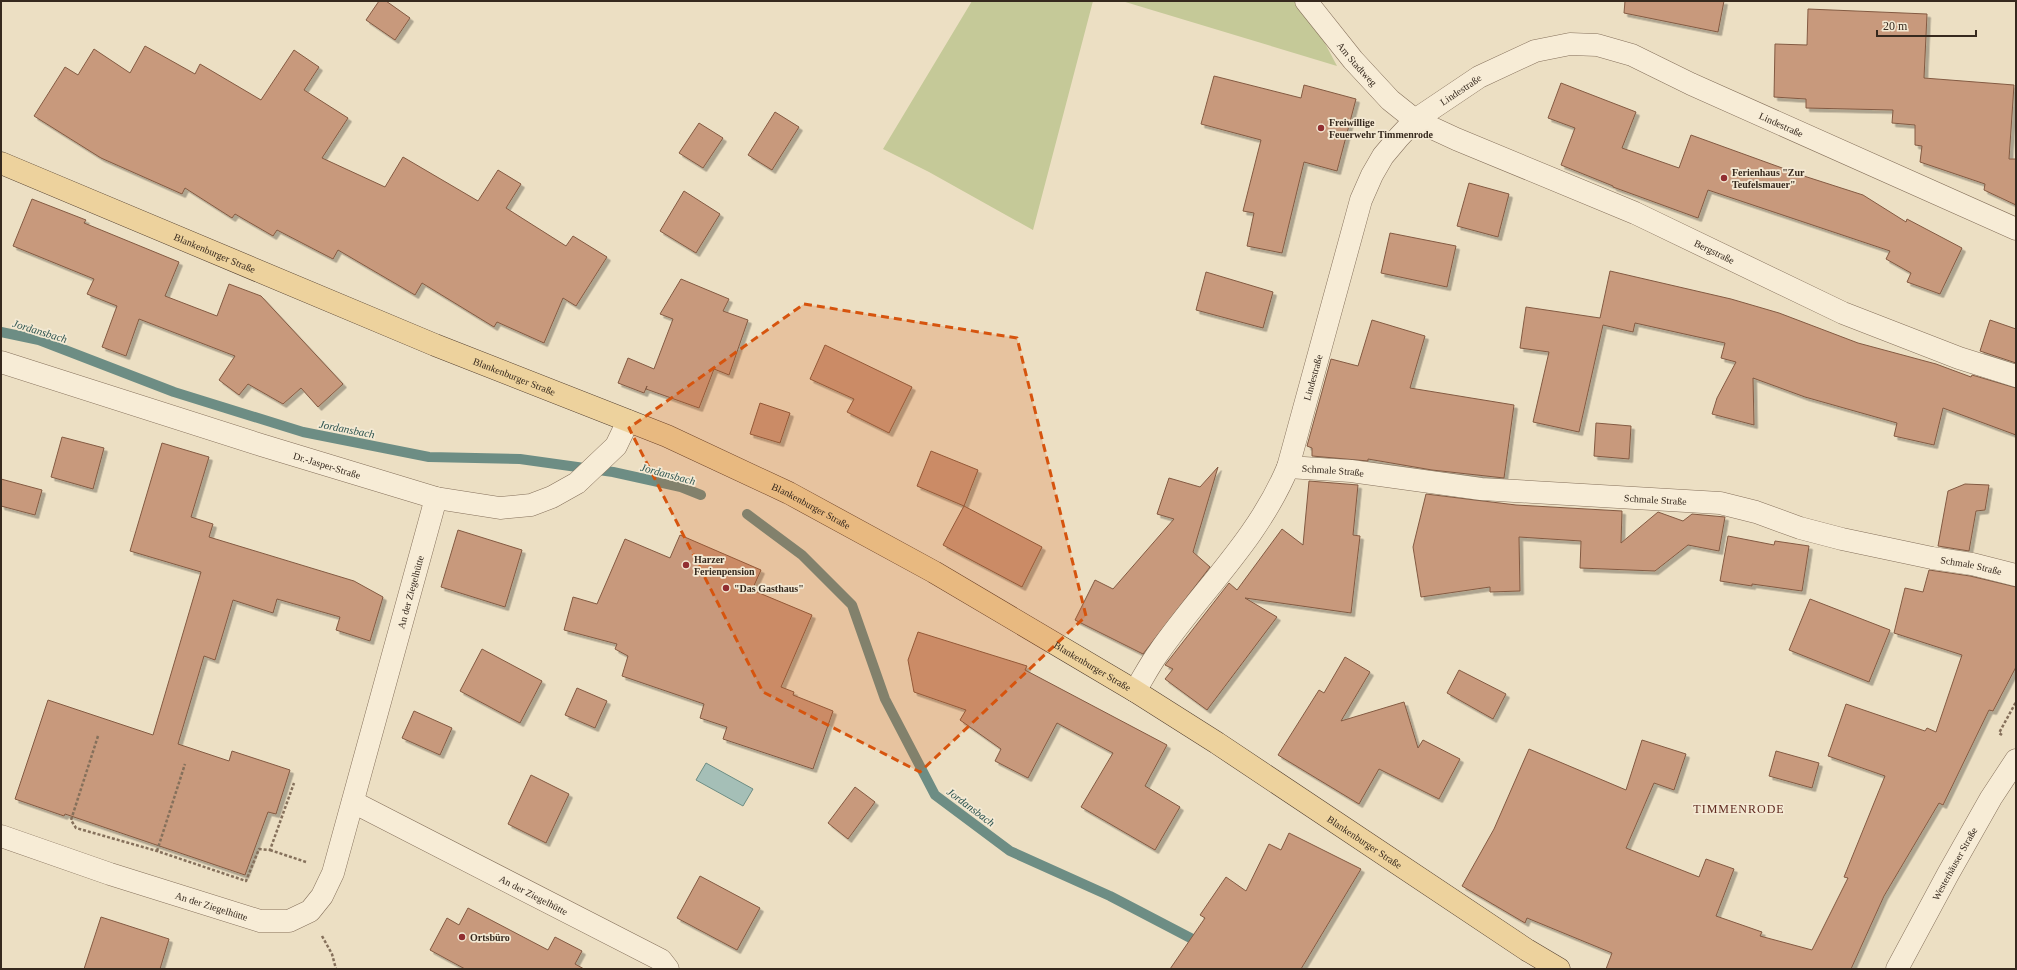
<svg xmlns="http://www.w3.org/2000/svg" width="2017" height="970" viewBox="0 0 2017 970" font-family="'Times New Roman',serif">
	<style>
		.green { fill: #c5c998 }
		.water { fill: #a5bfb7; stroke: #6d8d84 }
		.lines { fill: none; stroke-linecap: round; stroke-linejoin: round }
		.stream { stroke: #6d8d84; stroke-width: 10 }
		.building { fill: #c8997b; stroke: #835a42; filter: url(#shadow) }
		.minor-casing { stroke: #85705b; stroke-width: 23 }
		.major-casing { stroke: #533f2f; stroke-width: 23 }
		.path { stroke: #85705b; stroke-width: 2.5; stroke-dasharray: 3 2; stroke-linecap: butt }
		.minor { stroke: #f7ecd6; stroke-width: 22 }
		.major { stroke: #edd29d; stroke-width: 22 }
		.marked { fill: #d6540e; fill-opacity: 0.2; stroke: #d6540e; stroke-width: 3; stroke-dasharray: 8 5; stroke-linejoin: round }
		.poi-dot { fill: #912e31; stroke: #f4e9d3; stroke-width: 1.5 }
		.labels { text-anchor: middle; stroke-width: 3.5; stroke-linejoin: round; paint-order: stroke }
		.street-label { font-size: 10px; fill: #36291e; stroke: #f4e9d3 }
		.poi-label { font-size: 10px; font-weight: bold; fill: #36291e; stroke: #f4e9d3; text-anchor: start }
		.water-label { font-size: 11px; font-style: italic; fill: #2e5551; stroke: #f4e9d3 }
		.quarter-label { font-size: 12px; letter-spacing: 1px; fill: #602b20; stroke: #f4e9d3 }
	</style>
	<defs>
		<filter id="shadow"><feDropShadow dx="3.5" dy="3.5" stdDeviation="0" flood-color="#0004"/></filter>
	</defs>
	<rect width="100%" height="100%" fill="#ecdfc3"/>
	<!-- green -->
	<g class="green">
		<polygon points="972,1 1093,1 1033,230 929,172 883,149"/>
		<polygon points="1122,1 1294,1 1318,30 1337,66"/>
	</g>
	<!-- water -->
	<polygon class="water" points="706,763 753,789 743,806 696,780"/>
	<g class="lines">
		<!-- stream -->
		<g class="stream">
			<polyline points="1,332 39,340 174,392 303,432 429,457 520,459 613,472 681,487 701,495"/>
			<polyline points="747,514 802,555 852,605 885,699 935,795 1010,851 1110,896 1202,944"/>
		</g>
	</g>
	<!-- building -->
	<g class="building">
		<polygon points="379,1 386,1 410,18 395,40 366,20"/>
		<polygon points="1625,1 1724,1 1718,32 1624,13"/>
		<polygon points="1808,9 1927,14 1924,78 2014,85 2009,159 2016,159 2016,205 1984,190 1985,184 1920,162 1922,146 1915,145 1915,125 1892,123 1893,110 1806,108 1806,99 1774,97 1775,44 1807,45"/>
		<polygon points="145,46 195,74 200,64 261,100 294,50 319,67 304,90 348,118 322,158 385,187 403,157 478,201 498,170 521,184 506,208 566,246 573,236 607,257 576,306 563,298 544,343 497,322 494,327 422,283 415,295 338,250 333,259 277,230 273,236 235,214 232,218 185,188 182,194 101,158 34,116 65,67 78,75 94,49 130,73"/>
		<polygon points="1214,76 1301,98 1304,85 1356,99 1337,171 1304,162 1282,253 1247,246 1254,213 1243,211 1261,140 1201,124"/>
		<polygon points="1561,83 1636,112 1622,148 1679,168 1691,135 1807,177 1863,195 1906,222 1907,219 1962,248 1940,294 1907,282 1911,273 1886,259 1890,251 1708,190 1698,218 1613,187 1613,186 1561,165 1575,128 1548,118"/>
		<polygon points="775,112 799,127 772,170 748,155"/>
		<polygon points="699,123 723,138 703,168 679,153"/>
		<polygon points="1469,183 1509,194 1498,237 1457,226"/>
		<polygon points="684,191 720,214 696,253 660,231"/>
		<polygon points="32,199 86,220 84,223 179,262 165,296 217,316 229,284 261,296 343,384 318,407 301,388 283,404 248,384 239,395 219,380 235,356 139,319 126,356 102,347 117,306 87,294 94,279 13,246"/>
		<polygon points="1390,233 1456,246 1447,287 1381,273"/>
		<polygon points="1610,271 1731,299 1779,313 1858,343 1936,364 1971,377 1972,375 2016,388 2016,435 1943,408 1934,445 1894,436 1897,423 1805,397 1753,378 1754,425 1712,414 1717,398 1736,362 1721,358 1725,343 1635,323 1633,332 1603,325 1579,432 1533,422 1549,352 1520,348 1526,307 1600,318"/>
		<polygon points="1206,272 1273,292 1263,328 1196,310"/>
		<polygon points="681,279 729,299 723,311 748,320 729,375 714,369 699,408 646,389 647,386 644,393 618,383 628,358 654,369 673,319 660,314"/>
		<polygon points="1372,320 1425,336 1410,388 1514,405 1504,478 1432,470 1368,459 1368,461 1312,456 1312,448 1307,446 1331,359 1358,366"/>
		<polygon points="1990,320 2016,329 2016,363 1980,351"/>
		<polygon points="825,345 912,387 889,433 847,412 854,399 810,379"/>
		<polygon points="760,403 790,413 780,443 750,434"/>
		<polygon points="1596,423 1631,426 1629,459 1594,456"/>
		<polygon points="62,437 104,448 93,489 51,477"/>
		<polygon points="162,443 209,457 191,517 213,524 209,537 354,581 383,597 370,641 336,630 340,617 277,599 273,613 233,600 215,660 204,656 178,744 229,761 232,751 290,770 276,814 268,812 245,875 65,814 64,816 15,799 48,700 153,735 201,572 130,551"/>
		<polygon points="931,451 978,470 964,506 917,486"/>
		<polygon points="1218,467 1193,552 1210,567 1143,654 1075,620 1095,580 1113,589 1174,519 1157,514 1169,478 1200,487"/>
		<polygon points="1,479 42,490 35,515 1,506"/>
		<polygon points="1309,481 1358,485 1353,535 1360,536 1351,613 1245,598 1277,617 1207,710 1165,679 1173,669 1165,665 1229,583 1237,590 1282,529 1303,545"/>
		<polygon points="1965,484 1989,485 1985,510 1976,511 1969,551 1938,546 1948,491"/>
		<polygon points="1426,494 1516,505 1622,511 1621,543 1658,512 1683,521 1692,514 1725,517 1719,551 1688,545 1655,571 1580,568 1581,541 1519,537 1520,591 1490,592 1490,587 1421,597 1413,547"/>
		<polygon points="964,506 1042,547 1022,587 943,545"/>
		<polygon points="458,530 522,550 505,607 441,587"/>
		<polygon points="680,535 761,570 752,590 812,615 781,687 794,692 793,695 833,711 813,769 723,739 727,727 700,718 704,704 622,676 628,656 615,649 617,644 564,630 573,597 597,604 625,539 670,558"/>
		<polygon points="1728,536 1774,545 1775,541 1809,546 1802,591 1752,584 1752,586 1720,581"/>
		<polygon points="1929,570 1970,576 2016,587 2016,667 1993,711 1989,710 1943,805 1939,803 1884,896 1851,969 1606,969 1612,953 1527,918 1525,923 1462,886 1494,829 1529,749 1626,790 1642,740 1686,754 1674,790 1654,783 1626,848 1699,877 1706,859 1734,869 1716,916 1762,932 1760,936 1812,950 1848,878 1844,877 1885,776 1828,756 1846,704 1925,731 1927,728 1936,732 1962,655 1894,633 1905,588 1923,592"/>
		<polygon points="1810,599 1890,630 1869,682 1789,650"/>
		<polygon points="918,632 1027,666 1025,670 1167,745 1145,786 1180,807 1155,850 1081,807 1113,753 1057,723 1028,778 995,761 1001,749 960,720 966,710 914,692 908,660"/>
		<polygon points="482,649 542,681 520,723 460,691"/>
		<polygon points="1345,657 1370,672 1341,721 1404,702 1418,748 1423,740 1460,759 1439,799 1379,769 1359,804 1278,755 1319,690 1324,693"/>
		<polygon points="1459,670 1506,694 1493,719 1447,693"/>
		<polygon points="577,688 607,701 595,728 565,715"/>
		<polygon points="414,711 452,728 440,755 402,738"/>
		<polygon points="1776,751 1819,763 1812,788 1769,776"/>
		<polygon points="531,775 569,794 546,843 508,824"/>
		<polygon points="855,787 875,802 848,839 828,823"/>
		<polygon points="1289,833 1361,869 1301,969 1170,969 1205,918 1200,915 1226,877 1246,891 1269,844 1281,850"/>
		<polygon points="700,876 760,908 737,950 677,918"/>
		<polygon points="468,908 548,950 555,937 582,951 575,964 584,969 465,969 430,950 447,918 459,925"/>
		<polygon points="101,917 169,939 160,969 84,969"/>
	</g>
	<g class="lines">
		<defs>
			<g id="minor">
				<path id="s1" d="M1306,1L1353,60L1390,100L1415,120L1456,139L1635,213L1843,313L1959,358L2016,376"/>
				<path id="s2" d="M1,362L261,445L436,498L500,508L531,505L552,497L577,483L616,446L628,421"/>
				<path id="s3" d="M1288,467L1351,471L1481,489L1720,503L1756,512L1800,528L1842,539L1932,558L1972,564L2016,575"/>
				<path id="s4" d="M1135,691C1143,678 1150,664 1159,652C1203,589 1258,539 1288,467L1361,200L1372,175L1383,156L1399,137L1415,120L1479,77L1535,51L1570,44L1597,45L1632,55L1691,84L2016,229"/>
				<path id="s5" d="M353,802L661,960L668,969"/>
				<path id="s6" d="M1,836L110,874L260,921H289L310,911L322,896L333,873L436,498"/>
				<path id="s7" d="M1897,969L1948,874L1991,798L2016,760"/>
			</g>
			<g id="major">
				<path id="s8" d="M1,163L435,345L667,436L789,493L934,572L1135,691L1217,743L1527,950L1559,969"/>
			</g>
		</defs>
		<!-- minor casing -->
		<use href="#minor" class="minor-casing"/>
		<!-- major casing -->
		<use href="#major" class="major-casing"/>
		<!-- path -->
		<g class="path">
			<polyline points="2002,735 1999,733 2016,702"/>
			<polyline points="98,736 71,820 76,828 157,851 246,881 259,849 270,850 294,783"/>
			<polyline points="270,850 306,862"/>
			<polyline points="157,851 185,764"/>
			<polyline points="322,936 332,954 336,969"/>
		</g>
		<!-- minor -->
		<use href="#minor" class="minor"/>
		<!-- major -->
		<use href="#major" class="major"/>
	</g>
	<!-- marked area -->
	<path class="marked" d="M804,304L1017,338L1086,616L920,772L763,692L629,428Z"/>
	<!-- markers -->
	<g class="poi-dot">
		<circle cx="1321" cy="128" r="4"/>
		<circle cx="1724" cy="178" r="4"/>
		<circle cx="686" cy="565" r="4"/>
		<circle cx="726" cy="588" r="4"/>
		<circle cx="462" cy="937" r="4"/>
	</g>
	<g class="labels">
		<!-- street labels -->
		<g class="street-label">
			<text dy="4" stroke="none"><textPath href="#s1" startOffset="81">Am Stadtweg</textPath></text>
			<text dy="4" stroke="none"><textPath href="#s4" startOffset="701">Lindestraße</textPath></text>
			<text dy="4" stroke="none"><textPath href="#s4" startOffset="1049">Lindestraße</textPath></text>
			<text dy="4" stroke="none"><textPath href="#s1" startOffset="489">Bergstraße</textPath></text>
			<text dy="4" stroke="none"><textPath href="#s8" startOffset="232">Blankenburger Straße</textPath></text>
			<text dy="4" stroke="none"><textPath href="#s8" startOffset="556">Blankenburger Straße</textPath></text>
			<text dy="4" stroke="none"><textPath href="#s4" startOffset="365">Lindestraße</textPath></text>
			<text dy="4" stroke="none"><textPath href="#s2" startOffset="342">Dr.-Jasper-Straße</textPath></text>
			<text dy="4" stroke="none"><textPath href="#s3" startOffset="45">Schmale Straße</textPath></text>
			<text dy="4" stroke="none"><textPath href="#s3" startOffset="369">Schmale Straße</textPath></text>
			<text dy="4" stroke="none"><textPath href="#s8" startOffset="880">Blankenburger Straße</textPath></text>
			<text dy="4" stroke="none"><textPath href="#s3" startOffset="693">Schmale Straße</textPath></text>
			<text dy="4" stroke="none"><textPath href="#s6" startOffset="661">An der Ziegelhütte</textPath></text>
			<text dy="4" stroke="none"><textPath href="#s8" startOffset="1204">Blankenburger Straße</textPath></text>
			<text dy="4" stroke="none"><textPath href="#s8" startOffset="1528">Blankenburger Straße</textPath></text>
			<text dy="4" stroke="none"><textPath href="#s7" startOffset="120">Westerhäuser Straße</textPath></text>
			<text dy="4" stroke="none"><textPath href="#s5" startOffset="203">An der Ziegelhütte</textPath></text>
			<text dy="4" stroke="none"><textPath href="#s6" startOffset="222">An der Ziegelhütte</textPath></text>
		</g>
		<!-- poi labels -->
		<g class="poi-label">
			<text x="1329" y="126">Freiwillige<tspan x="1329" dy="12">Feuerwehr Timmenrode</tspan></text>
			<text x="1732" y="176">Ferienhaus "Zur<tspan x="1732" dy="12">Teufelsmauer"</tspan></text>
			<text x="694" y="563">Harzer<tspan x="694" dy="12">Ferienpension</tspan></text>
			<text x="734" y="592">"Das Gasthaus"</text>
			<text x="470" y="941">Ortsbüro</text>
		</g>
		<!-- water labels -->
		<g class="water-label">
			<text transform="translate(40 331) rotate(17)" y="4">Jordansbach</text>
			<text transform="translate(347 429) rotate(11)" y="4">Jordansbach</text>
			<text transform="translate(668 474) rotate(15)" y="4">Jordansbach</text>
			<text transform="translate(971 807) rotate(37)" y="4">Jordansbach</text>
		</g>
		<!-- quarter labels -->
		<g class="quarter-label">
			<text x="1739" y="813">TIMMENRODE</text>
		</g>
	</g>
	<!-- border -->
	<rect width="2017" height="970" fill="none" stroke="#36291e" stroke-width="4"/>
	<!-- scale -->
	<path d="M1877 30v6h99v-6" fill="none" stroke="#36291e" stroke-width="2"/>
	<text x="1883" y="30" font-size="12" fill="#36291e" stroke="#f4e9d3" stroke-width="3" paint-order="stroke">20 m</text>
</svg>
